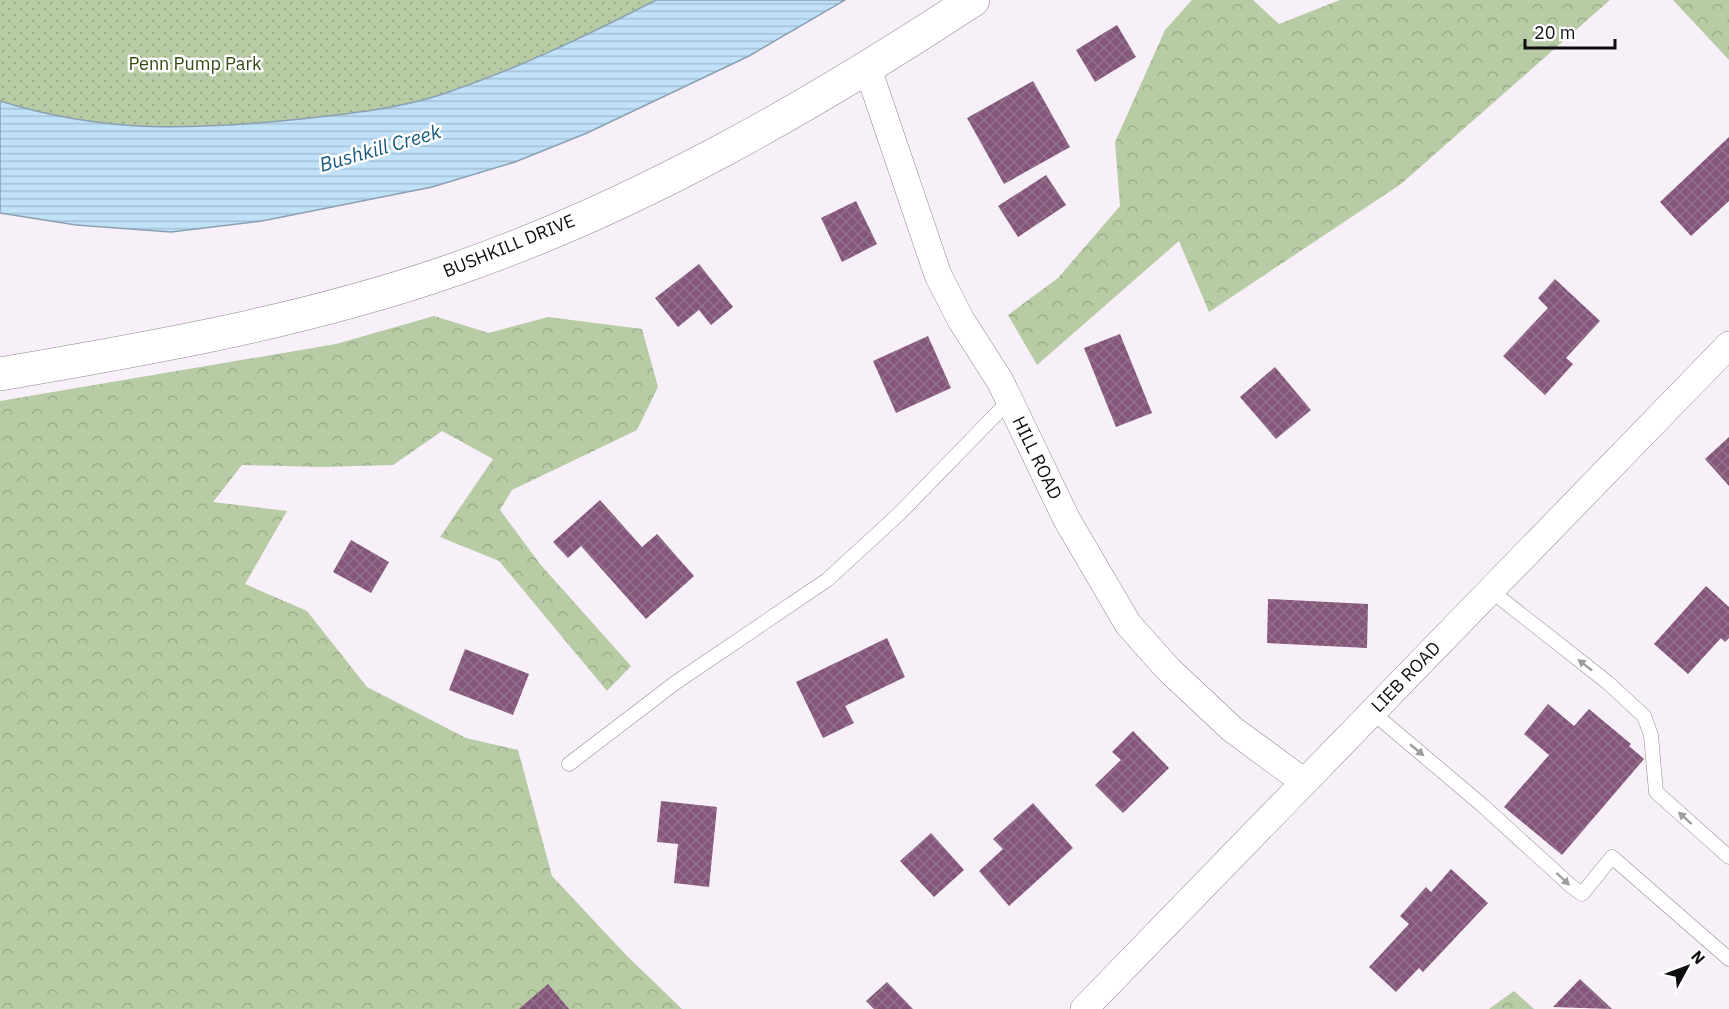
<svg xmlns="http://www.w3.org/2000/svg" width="1729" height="1009" viewBox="0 0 1729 1009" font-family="'IBM Plex Sans',sans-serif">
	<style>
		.forest { fill: url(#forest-crowns) }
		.park { fill: url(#park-dots) }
		.water { fill: url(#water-rules); stroke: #8ba1b2; stroke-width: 1.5 }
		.building { fill: url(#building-cross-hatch) }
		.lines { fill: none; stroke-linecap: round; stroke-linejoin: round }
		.service-casing { stroke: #908890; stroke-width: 15 }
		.minor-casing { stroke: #908890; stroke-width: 28 }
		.secondary-casing { stroke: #908890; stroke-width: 34 }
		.service { stroke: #fff; stroke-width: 14 }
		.minor { stroke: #fff; stroke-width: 27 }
		.secondary { stroke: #fff; stroke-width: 33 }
		.oneway { fill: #9f9e9f }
		.labels { text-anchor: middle; stroke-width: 5; stroke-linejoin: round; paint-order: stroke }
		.park-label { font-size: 18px; fill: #334b11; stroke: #fff }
		.street-label { font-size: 18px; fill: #100d10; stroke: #fff }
		.water-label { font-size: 20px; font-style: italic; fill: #175a7e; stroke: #fff }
	</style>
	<defs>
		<pattern id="forest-crowns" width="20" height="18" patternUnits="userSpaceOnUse" patternTransform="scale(1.5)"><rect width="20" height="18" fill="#b7cba4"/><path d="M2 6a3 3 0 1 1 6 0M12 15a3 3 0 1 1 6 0" fill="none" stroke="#9cad8c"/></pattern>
		<pattern id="park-dots" width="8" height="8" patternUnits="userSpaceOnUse" patternTransform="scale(1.5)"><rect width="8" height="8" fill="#b7cba4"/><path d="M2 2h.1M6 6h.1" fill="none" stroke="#9cad8c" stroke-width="1.8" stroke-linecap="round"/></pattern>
		<pattern id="water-rules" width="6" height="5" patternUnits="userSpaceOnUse" patternTransform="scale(1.5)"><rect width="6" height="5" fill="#c0e1f8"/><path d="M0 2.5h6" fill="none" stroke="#a4c0d4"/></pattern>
		<pattern id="building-cross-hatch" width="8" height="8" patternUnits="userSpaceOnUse" patternTransform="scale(1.5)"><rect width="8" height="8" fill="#84567a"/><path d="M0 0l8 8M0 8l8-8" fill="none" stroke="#93738c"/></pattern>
	</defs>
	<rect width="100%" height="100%" fill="#f8f0f9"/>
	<!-- forest -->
	<g class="forest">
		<polygon points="1192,0 1253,0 1279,24 1340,0 1610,0 1401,184 1209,312 1179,241 1037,365 1008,315 1058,278 1120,206 1115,142 1165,30"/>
		<polygon points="1673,0 1729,0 1729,60"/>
		<polygon points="434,316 489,333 548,317 642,329 658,387 637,430 512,490 500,510 540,564 631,666 607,691 499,561 440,537 493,459 442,431 393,465 321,467 242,465 213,502 287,511 245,584 307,611 367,687 466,738 518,750 552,876 628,957 682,1009 0,1009 0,401 336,344"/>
		<polygon points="1514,991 1534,1009 1489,1009"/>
	</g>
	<!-- park -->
	<path class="park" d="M0,0H656C586,36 515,70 440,95C396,109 347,114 301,119C194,130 105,134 0,101Z"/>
	<!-- water -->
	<path class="water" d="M656,0H845L749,56L587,133L515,162L432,187L262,221L171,232L76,225L0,213V101C105,134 194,130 301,119C347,114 396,109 440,95C515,70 586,36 656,0Z"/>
	<!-- building -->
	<g class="building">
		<polygon points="1117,25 1136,57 1095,82 1076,50"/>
		<polygon points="1033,81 1070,147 1004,184 967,118"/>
		<polygon points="1729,137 1729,201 1691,236 1660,202"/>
		<polygon points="1046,175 1066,205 1018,237 998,206"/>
		<polygon points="856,201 877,244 842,262 821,218"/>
		<polygon points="699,264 733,307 711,325 699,310 678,327 655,298"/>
		<polygon points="1555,279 1600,321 1566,358 1573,364 1545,395 1503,356 1548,308 1538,298"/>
		<polygon points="1120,334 1152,413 1116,427 1084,348"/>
		<polygon points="928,336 951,388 896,413 873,361"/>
		<polygon points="1275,367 1311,410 1276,439 1240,397"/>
		<polygon points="1729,437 1729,486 1705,459"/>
		<polygon points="600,500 642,547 657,534 694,576 646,619 581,546 568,558 553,542"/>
		<polygon points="351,540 389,562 371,593 333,572"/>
		<polygon points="1706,586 1729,607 1729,638 1725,642 1721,638 1688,674 1654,644"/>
		<polygon points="1268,599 1368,604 1367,648 1267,643"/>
		<polygon points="887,638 905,677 845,706 854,723 823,738 796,682"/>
		<polygon points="465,649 529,674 513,715 449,690"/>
		<polygon points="1548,704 1574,726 1589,709 1631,744 1629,746 1644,759 1562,855 1504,807 1549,755 1524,734"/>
		<polygon points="1133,731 1169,768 1123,813 1095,785 1121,760 1112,752"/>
		<polygon points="661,801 717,807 709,887 674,883 678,844 657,842"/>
		<polygon points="1033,803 1073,848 1009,906 979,871 1003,849 993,839"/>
		<polygon points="931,833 964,870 934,897 900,861"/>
		<polygon points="1451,869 1488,903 1423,972 1419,968 1396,992 1369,967 1409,924 1400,916 1426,887 1431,892"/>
		<polygon points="1580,979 1612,1009 1553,1007"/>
		<polygon points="887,982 913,1009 874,1009 866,1001"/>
		<polygon points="548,984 569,1009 519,1009"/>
	</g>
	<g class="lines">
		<defs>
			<g id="service">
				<polyline points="1490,590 1607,682 1644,716 1651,735 1656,792 1729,857"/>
				<polyline points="1372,712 1482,805 1571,886 1582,894 1612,857 1729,959"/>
				<polyline points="569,764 675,683 827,580 899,514 1009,401"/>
			</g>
			<g id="minor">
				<polyline points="868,69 938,275 961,320 1000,381 1067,520 1128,624 1168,669 1232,729 1304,782"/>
				<polyline points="1084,1009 1729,345"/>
			</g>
			<path id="secondary" d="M0,374C153,348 306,321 453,270C638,206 810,107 973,0"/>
		</defs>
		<!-- service casing -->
		<use href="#service" class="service-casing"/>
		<!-- minor casing -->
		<use href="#minor" class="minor-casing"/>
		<!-- secondary casing -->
		<use href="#secondary" class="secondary-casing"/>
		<!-- service -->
		<use href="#service" class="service"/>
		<!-- minor -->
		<use href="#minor" class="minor"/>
		<!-- secondary -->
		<use href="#secondary" class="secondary"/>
	</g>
	<!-- one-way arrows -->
	<defs><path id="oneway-solid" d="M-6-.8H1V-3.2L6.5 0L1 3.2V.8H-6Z" transform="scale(1.5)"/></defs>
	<g class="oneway">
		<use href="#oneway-solid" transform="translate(1585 665) rotate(-142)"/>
		<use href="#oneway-solid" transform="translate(1417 750) rotate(40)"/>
		<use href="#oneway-solid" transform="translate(1685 818) rotate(-138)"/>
		<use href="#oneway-solid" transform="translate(1563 879) rotate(43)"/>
	</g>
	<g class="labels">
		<!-- park labels -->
		<g class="park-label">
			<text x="195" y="70">Penn Pump Park</text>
		</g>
		<!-- street labels -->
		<g class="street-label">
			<text transform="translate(509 246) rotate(-22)" y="6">BUSHKILL DRIVE</text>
			<text transform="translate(1037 458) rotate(64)" y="6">HILL ROAD</text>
			<text transform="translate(1406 677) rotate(-46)" y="6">LIEB ROAD</text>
		</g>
		<!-- water labels -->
		<g class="water-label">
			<text transform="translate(380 148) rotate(-16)" y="7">Bushkill Creek</text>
		</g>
	</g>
	<!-- north arrow -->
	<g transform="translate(1687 967) rotate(49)" stroke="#ffffff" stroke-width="4.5" paint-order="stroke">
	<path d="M0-4.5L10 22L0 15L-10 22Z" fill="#100d10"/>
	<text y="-9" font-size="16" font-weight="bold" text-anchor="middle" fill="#100d10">N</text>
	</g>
	<!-- scale -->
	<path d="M1525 39v9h90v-9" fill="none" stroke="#100d10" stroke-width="3"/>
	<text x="1534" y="39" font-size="18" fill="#100d10" stroke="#ffffff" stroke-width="4.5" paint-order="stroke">20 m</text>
</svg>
